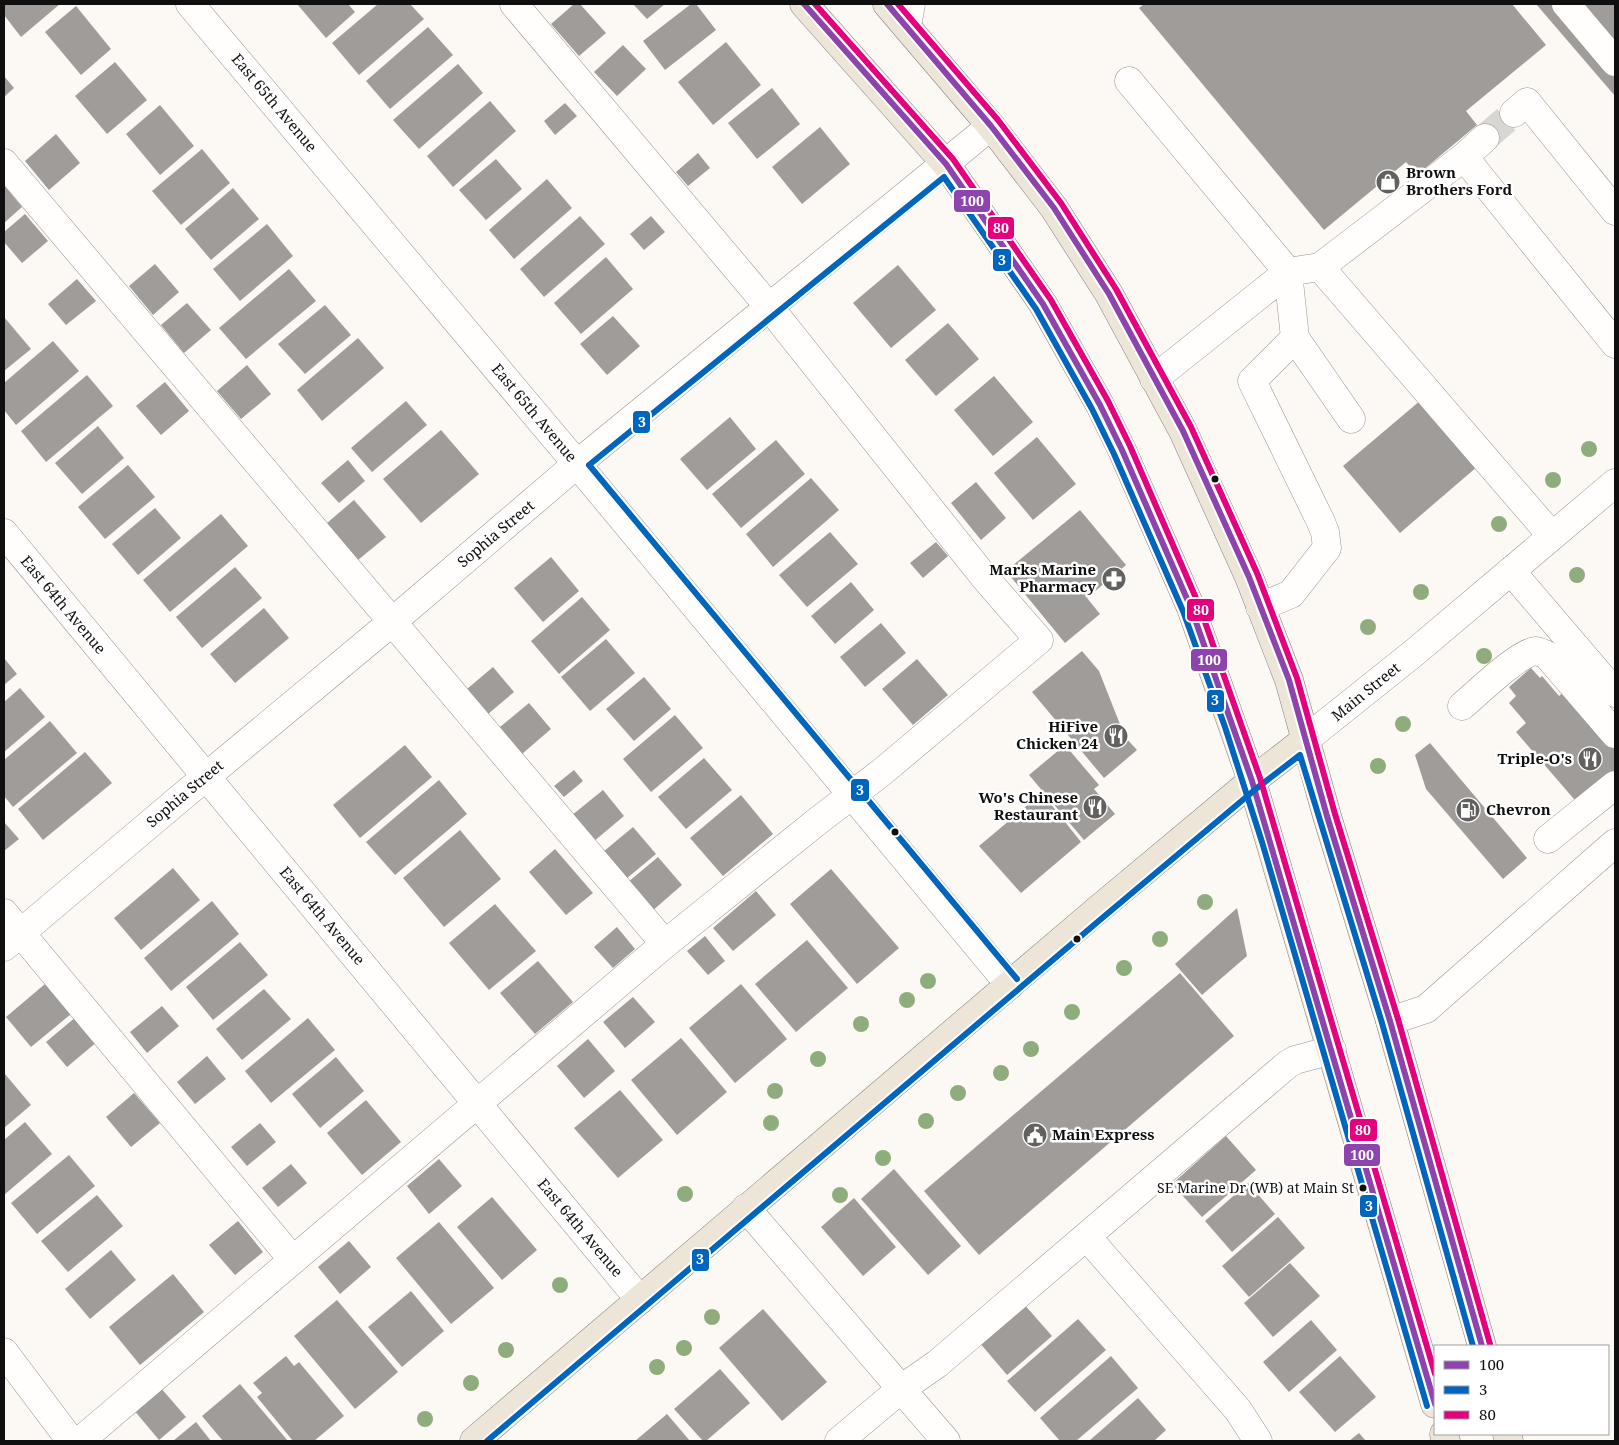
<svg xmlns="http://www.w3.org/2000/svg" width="1619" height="1445" viewBox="0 0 1619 1445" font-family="'Noto Serif',serif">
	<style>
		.building { fill: #a09c99 }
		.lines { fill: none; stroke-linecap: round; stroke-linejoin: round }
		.minor-tunnel { stroke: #d8d6d2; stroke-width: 28; stroke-dasharray: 28 14; stroke-linecap: butt }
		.minor-casing { stroke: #969492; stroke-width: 29 }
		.major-casing { stroke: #83827f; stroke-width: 29 }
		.minor { stroke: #fffefd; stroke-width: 28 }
		.major { stroke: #eee5d9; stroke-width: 28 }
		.bus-1-casing { stroke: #fff; stroke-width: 10 }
		.bus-2-casing { stroke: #fff; stroke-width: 10 }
		.bus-3-casing { stroke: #fff; stroke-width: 10 }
		.bus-1 { stroke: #8e44ad; stroke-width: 6 }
		.bus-2 { stroke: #0065bd; stroke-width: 6 }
		.bus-3 { stroke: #e5007d; stroke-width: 6 }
		.tree { fill: #8fac7c }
		.bus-dot { fill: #0f0f0f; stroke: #fff; stroke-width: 2 }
		.labels { text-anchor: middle; stroke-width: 5; stroke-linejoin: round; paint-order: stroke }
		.bus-label { font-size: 14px; fill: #0f0f0f; stroke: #fff; text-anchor: end }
		.street-label { font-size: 15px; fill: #0f0f0f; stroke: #fff }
		.poi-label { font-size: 15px; font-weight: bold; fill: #0f0f0f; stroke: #fff; text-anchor: end }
		.line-badge { stroke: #fff; stroke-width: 2 }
		.badge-label { font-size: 14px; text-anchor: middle; font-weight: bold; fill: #fff }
	</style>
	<rect width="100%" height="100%" fill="#fcf9f4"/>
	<!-- building -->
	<g class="building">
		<polygon points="4,4 60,4 21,37 4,15"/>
		<polygon points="297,4 348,4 355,12 326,38"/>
		<polygon points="378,4 410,4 424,19 359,75 332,43"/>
		<polygon points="574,4 580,4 606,33 579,56 551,24"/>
		<polygon points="633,4 665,4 647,19"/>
		<polygon points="691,4 696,4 716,30 665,70 643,41"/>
		<polygon points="1144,4 1512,4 1546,45 1466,111 1477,125 1417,175 1406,162 1324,230 1139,8"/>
		<polygon points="1536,4 1615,4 1615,96"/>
		<polygon points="76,6 111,49 81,75 45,32"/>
		<polygon points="428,27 453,55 390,109 366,81"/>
		<polygon points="726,42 761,85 713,125 678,82"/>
		<polygon points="623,45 646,69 617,96 594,72"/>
		<polygon points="115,62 147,100 107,134 75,96"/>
		<polygon points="458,64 483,93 419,149 393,120"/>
		<polygon points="4,76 14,88 4,97"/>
		<polygon points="772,88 800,124 757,159 728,123"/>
		<polygon points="490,101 516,131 453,187 427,156"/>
		<polygon points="565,103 577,116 555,135 544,121"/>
		<polygon points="160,105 194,146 160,175 126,134"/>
		<polygon points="820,127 850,164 802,204 772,167"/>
		<polygon points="56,134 80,163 49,190 25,161"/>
		<polygon points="202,149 230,183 181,225 152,191"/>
		<polygon points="698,153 710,168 688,186 676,172"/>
		<polygon points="496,159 522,189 486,220 459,190"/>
		<polygon points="547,179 572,208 514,259 489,230"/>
		<polygon points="4,185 22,207 4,223"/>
		<polygon points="233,188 259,219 211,260 185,229"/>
		<polygon points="25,214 48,241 22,263 4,242 4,232"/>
		<polygon points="580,216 605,244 544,297 520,269"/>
		<polygon points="651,216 665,232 644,250 630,234"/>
		<polygon points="267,224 293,256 240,301 213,269"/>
		<polygon points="606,257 633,289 581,334 554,303"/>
		<polygon points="155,264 179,292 153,315 129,286"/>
		<polygon points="898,265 936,310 891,348 853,303"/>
		<polygon points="289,269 316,301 246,359 219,328"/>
		<polygon points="77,279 96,301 66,325 48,304"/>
		<polygon points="187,303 211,330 184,353 161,325"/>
		<polygon points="325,305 351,335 305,374 278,344"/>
		<polygon points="613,316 640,346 607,375 580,344"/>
		<polygon points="4,317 31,349 4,371"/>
		<polygon points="948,323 979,359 936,396 905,360"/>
		<polygon points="358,338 384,368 322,421 297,390"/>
		<polygon points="53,341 79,371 16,425 4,410 4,383"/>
		<polygon points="247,365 271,394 241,419 217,391"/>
		<polygon points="87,375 113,406 46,462 21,431"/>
		<polygon points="994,376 1033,422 993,456 954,410"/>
		<polygon points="165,382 189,411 161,435 136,406"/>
		<polygon points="1421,400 1478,466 1400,533 1343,466"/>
		<polygon points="406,401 427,425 372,472 351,448"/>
		<polygon points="730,417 756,449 707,490 680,459"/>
		<polygon points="98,426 124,458 82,494 55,463"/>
		<polygon points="441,430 479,474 421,523 383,479"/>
		<polygon points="1037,437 1076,484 1033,520 994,473"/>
		<polygon points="776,440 805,474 741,528 712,494"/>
		<polygon points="348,460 365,481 339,503 321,483"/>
		<polygon points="128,465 155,497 105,539 78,507"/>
		<polygon points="811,478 839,510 773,567 746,534"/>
		<polygon points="976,482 1006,518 981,540 951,503"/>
		<polygon points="354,500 386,537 358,560 327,523"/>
		<polygon points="155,508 181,538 138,575 112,544"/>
		<polygon points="1080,510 1126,565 1087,598 1100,614 1065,643 1006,571"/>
		<polygon points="221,514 248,546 170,612 143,580"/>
		<polygon points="830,532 858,564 807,607 779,575"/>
		<polygon points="936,542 948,556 923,578 910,563"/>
		<polygon points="551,557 579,591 543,622 514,588"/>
		<polygon points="235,567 262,598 202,648 176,617"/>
		<polygon points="851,582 874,610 835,644 811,616"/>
		<polygon points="582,597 610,630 559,674 531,641"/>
		<polygon points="264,608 289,638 235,683 210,654"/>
		<polygon points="881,623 906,653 865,687 840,657"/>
		<polygon points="606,639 635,673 590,711 561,677"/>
		<polygon points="1082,651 1099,671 1125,737 1137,750 1104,778 1032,692"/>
		<polygon points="4,658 17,674 4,685"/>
		<polygon points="917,659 948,695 913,725 882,689"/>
		<polygon points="493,667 514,692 488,714 467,689"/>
		<polygon points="1531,668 1540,678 1542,676 1559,696 1567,689 1615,745 1615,775 1580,806 1516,732 1526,723 1509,703 1516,696 1509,687"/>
		<polygon points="644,677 671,709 634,741 606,709"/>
		<polygon points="20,688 45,717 4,752 4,702"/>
		<polygon points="529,703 551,729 522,754 500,727"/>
		<polygon points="675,715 703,748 651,792 623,759"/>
		<polygon points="50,721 77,753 13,807 4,796 4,760"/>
		<polygon points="1430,743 1527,858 1503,879 1426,789 1415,755"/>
		<polygon points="405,745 432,777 360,838 333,805"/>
		<polygon points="1065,745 1099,785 1094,789 1115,814 1084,840 1029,775"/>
		<polygon points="85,752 112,783 43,840 18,809"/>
		<polygon points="704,758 732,790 686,829 658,797"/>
		<polygon points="574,770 583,781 564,797 554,786"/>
		<polygon points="439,780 467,814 395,875 366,842"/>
		<polygon points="603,790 624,816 593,842 571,816"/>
		<polygon points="1042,793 1081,842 1021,893 979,846"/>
		<polygon points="741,795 773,834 723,876 690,838"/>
		<polygon points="4,822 19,839 4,851"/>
		<polygon points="633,827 656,854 626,879 603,852"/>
		<polygon points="460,830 501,879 444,927 403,878"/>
		<polygon points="555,849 593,893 566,915 529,872"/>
		<polygon points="658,857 682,885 651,912 627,883"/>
		<polygon points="173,868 200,900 141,950 114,918"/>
		<polygon points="831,869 899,948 857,984 790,904"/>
		<polygon points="756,891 776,915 733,951 713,928"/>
		<polygon points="212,901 239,934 171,991 144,958"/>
		<polygon points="495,904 536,951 489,990 449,943"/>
		<polygon points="1237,908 1247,956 1202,995 1175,964"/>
		<polygon points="617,927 635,949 613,968 594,947"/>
		<polygon points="705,936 725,961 708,975 687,951"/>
		<polygon points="807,940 848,988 796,1032 755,984"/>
		<polygon points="240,942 268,975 213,1020 186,987"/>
		<polygon points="538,961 573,1002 535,1034 500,993"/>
		<polygon points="1180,973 1234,1036 979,1255 924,1191"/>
		<polygon points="45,984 71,1014 31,1047 6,1017"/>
		<polygon points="741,984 787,1039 735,1083 689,1028"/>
		<polygon points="264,989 291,1019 242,1060 216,1029"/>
		<polygon points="633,997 655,1022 625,1048 603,1022"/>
		<polygon points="162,1006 179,1026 147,1053 130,1032"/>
		<polygon points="77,1016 98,1041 67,1067 46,1042"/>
		<polygon points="308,1018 335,1050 271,1103 245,1071"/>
		<polygon points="681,1038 727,1092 677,1135 631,1080"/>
		<polygon points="588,1039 615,1071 584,1098 557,1066"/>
		<polygon points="207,1056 226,1079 195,1104 177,1082"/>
		<polygon points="336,1057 364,1091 320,1128 292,1094"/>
		<polygon points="5,1074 31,1105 4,1128 4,1075"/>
		<polygon points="620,1090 663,1140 618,1178 574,1128"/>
		<polygon points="134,1093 160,1123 131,1147 106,1117"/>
		<polygon points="366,1100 401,1142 362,1175 327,1133"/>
		<polygon points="25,1122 52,1154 4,1195 4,1140"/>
		<polygon points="260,1123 276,1142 247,1166 231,1147"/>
		<polygon points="1226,1136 1256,1170 1202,1217 1172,1184"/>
		<polygon points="69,1155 95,1186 37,1234 11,1203"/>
		<polygon points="439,1159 462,1186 429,1214 407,1186"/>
		<polygon points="291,1164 307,1183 278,1207 262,1188"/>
		<polygon points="894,1169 961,1246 928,1275 861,1199"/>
		<polygon points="1248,1183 1275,1214 1232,1252 1205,1221"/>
		<polygon points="97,1195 123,1226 68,1272 41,1241"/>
		<polygon points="492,1197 537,1250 502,1280 457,1227"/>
		<polygon points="854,1198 896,1247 863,1276 821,1227"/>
		<polygon points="1278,1217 1305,1248 1249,1297 1222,1266"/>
		<polygon points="238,1221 263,1252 235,1275 209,1245"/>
		<polygon points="439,1222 494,1288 451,1324 396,1258"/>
		<polygon points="349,1241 371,1267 340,1294 318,1267"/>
		<polygon points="111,1250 136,1280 90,1319 65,1289"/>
		<polygon points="1290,1263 1320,1296 1273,1337 1244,1303"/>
		<polygon points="173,1274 204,1312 140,1365 109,1327"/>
		<polygon points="411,1291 444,1331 402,1367 368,1327"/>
		<polygon points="337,1300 398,1372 355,1409 294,1336"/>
		<polygon points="1023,1303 1052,1336 1007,1375 979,1342"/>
		<polygon points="763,1309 827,1382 782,1421 719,1348"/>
		<polygon points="1078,1319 1106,1350 1035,1412 1007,1381"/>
		<polygon points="1311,1320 1337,1350 1289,1392 1263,1362"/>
		<polygon points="286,1356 294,1366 299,1362 344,1416 314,1441 293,1441 257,1397 262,1393 253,1383"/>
		<polygon points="1111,1356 1138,1388 1076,1441 1060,1441 1040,1418"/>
		<polygon points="1340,1356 1376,1397 1335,1432 1299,1392"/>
		<polygon points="720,1369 750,1403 706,1441 703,1441 674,1409"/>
		<polygon points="240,1384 288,1441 223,1441 202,1416"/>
		<polygon points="160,1387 186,1417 159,1440 133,1409"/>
		<polygon points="1138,1398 1166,1430 1154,1441 1089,1441"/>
		<polygon points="667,1414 690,1441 635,1441"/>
		<polygon points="196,1422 211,1441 173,1441"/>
		<polygon points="1359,1433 1366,1441 1349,1441"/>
	</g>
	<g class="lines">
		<!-- minor-tunnel -->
		<polyline class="minor-tunnel" points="1485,138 1514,113"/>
		<defs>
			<g id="minor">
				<polyline points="190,4 577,464 1010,985"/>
				<polyline points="1566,4 1615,62"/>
				<polyline points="907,26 911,4"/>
				<polyline points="1129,81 1288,272 1154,379"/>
				<polyline points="1514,113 1527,102 1615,211"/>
				<polyline points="1464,157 1615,344"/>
				<polyline points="4,163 665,944"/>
				<polyline points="1320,267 1552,536"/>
				<polyline points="1295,338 1351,419"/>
				<polyline points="4,533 640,1300"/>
				<polyline points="1511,571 1615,693"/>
				<polyline points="1260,607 1291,594 1327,548 1325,532 1320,520 1252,381 1295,338 1288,272 1320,267 1464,157 1485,138"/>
				<path d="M1462,706C1475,695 1522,650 1536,651C1539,651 1544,654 1547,655L1615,734"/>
				<polyline points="1305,740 1415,652 1615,483"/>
				<polyline points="1548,839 1615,785"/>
				<polyline points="4,913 293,1260"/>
				<polyline points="4,947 178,800 392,622 577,464 991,126"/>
				<polyline points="1390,1021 1426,1009 1615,843"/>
				<polyline points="746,1208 946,1441"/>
				<polyline points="1087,1237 1238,1410 1258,1441"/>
				<polyline points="4,1352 71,1441"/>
				<polyline points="80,1441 665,944 819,820 882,772 1039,640 985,578 770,308 514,4"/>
				<polyline points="839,1441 901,1389 937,1364 1288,1064 1295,1060 1332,1050"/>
			</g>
			<g id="major">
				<polyline points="804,4 946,164 1043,304 1100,405 1122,450 1191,608 1252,781 1435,1404"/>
				<polyline points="887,4 991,126 1054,208 1109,294 1183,431 1249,577 1289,680 1327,816 1390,1021 1482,1346"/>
				<polyline points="1444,1434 1446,1441"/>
				<polyline points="1507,1434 1509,1441"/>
				<polyline points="474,1441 1095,912 1252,781 1305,740"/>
			</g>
		</defs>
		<!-- minor casing -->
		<use href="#minor" class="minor-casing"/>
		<!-- major casing -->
		<use href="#major" class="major-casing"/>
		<!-- minor -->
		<use href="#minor" class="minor"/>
		<!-- major -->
		<use href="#major" class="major"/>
		<defs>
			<g id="bus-1">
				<polyline points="804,4 946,164 1043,304 1100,405 1122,450 1191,608 1252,781 1435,1404"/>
				<polyline points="887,4 991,126 1054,208 1109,294 1183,431 1249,577 1289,680 1327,816 1390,1021 1482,1346"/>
			</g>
			<g id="bus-2">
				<polyline points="1017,979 589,465 944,177 1036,309 1092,409 1114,454 1183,611 1225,727 1262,842 1427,1406"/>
				<polyline points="487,1441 1101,919 1257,788 1300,755 1382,1023 1473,1346"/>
			</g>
			<g id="bus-3">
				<polyline points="815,4 953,159 1051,300 1108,401 1130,446 1199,605 1260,778 1435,1374"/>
				<polyline points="898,4 998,120 1061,203 1116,289 1191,427 1257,573 1297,678 1335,814 1398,1019 1490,1344"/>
			</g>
		</defs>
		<!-- bus-1 casing -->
		<use href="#bus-1" class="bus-1-casing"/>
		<!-- bus-2 casing -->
		<use href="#bus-2" class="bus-2-casing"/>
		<!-- bus-3 casing -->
		<use href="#bus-3" class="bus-3-casing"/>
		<!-- bus-1 -->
		<use href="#bus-1" class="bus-1"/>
		<!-- bus-2 -->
		<use href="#bus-2" class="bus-2"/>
		<!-- bus-3 -->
		<use href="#bus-3" class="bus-3"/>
	</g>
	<!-- trees -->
	<g class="tree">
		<circle cx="1589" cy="449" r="8"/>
		<circle cx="1553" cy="480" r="8"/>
		<circle cx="1499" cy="524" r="8"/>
		<circle cx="1577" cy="575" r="8"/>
		<circle cx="1421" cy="592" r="8"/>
		<circle cx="1368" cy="627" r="8"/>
		<circle cx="1484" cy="656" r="8"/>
		<circle cx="1403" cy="724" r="8"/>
		<circle cx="1378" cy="766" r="8"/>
		<circle cx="1205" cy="902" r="8"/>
		<circle cx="1160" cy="939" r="8"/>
		<circle cx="1124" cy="968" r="8"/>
		<circle cx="928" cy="981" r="8"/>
		<circle cx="907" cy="1000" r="8"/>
		<circle cx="1072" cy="1012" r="8"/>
		<circle cx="861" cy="1024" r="8"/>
		<circle cx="1031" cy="1049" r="8"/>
		<circle cx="818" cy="1059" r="8"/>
		<circle cx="1001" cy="1073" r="8"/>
		<circle cx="775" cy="1091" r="8"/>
		<circle cx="958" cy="1093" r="8"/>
		<circle cx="926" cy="1121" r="8"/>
		<circle cx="771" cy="1123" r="8"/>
		<circle cx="883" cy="1158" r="8"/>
		<circle cx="685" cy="1194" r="8"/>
		<circle cx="840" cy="1195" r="8"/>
		<circle cx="560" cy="1285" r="8"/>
		<circle cx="712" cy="1317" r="8"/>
		<circle cx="684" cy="1348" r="8"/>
		<circle cx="506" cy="1350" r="8"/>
		<circle cx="657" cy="1367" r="8"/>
		<circle cx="471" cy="1383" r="8"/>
		<circle cx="425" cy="1419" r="8"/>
	</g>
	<!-- icons -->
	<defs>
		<symbol id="shop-disc" viewBox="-11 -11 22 22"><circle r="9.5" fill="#62615f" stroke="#fff"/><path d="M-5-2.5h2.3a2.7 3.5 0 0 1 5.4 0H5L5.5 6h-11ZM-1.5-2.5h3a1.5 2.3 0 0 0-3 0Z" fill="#fff"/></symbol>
		<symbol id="pharmacy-disc" viewBox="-11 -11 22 22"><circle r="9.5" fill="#62615f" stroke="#fff"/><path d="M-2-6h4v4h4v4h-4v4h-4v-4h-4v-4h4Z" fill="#fff"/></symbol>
		<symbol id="restaurant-disc" viewBox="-11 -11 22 22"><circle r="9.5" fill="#62615f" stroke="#fff"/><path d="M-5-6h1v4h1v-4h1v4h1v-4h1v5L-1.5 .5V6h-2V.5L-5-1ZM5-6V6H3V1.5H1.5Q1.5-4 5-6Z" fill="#fff"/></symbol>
		<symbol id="fuel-disc" viewBox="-11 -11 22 22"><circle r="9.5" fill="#62615f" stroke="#fff"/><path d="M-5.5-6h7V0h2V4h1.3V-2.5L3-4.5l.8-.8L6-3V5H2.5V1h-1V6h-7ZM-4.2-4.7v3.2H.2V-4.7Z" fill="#fff"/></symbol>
		<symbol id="civic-disc" viewBox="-11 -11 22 22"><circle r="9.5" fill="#62615f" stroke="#fff"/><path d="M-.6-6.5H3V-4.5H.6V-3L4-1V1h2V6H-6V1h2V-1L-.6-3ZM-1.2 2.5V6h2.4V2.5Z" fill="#fff"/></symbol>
	</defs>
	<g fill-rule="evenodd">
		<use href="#shop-disc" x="1374" y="168" width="28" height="28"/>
		<use href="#pharmacy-disc" x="1100" y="565" width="28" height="28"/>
		<use href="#restaurant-disc" x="1102" y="722" width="28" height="28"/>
		<use href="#restaurant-disc" x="1576" y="745" width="28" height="28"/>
		<use href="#restaurant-disc" x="1081" y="793" width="28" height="28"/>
		<use href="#fuel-disc" x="1454" y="796" width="28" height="28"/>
		<use href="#civic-disc" x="1021" y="1121" width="28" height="28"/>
	</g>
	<!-- markers -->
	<g class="bus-dot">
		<circle cx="1215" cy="479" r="4.5"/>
		<circle cx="895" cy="832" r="4.5"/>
		<circle cx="1077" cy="939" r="4.5"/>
		<circle cx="1363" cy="1188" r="4.5"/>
	</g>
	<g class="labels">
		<!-- bus labels -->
		<g class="bus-label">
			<text x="1354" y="1193">SE Marine Dr (WB) at Main St</text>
		</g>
		<!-- street labels -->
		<g class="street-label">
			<text transform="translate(274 103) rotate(50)" y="5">East 65th Avenue</text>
			<text transform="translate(534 413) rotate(50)" y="5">East 65th Avenue</text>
			<text transform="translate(496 534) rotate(-40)" y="5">Sophia Street</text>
			<text transform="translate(63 605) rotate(50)" y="5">East 64th Avenue</text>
			<text transform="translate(1366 692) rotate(-39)" y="5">Main Street</text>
			<text transform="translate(185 794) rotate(-40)" y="5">Sophia Street</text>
			<text transform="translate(322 916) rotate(50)" y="5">East 64th Avenue</text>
			<text transform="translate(580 1228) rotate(50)" y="5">East 64th Avenue</text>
		</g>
		<!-- poi labels -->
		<g class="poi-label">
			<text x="1406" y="178" text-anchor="start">Brown<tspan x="1406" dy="17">Brothers Ford</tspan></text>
			<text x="1096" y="575">Marks Marine<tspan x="1096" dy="17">Pharmacy</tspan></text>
			<text x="1098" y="732">HiFive<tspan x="1098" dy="17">Chicken 24</tspan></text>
			<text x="1572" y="764">Triple-O's</text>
			<text x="1078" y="803">Wo's Chinese<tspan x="1078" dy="17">Restaurant</tspan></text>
			<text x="1486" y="815" text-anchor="start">Chevron</text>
			<text x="1052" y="1140" text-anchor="start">Main Express</text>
		</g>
	</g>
	<g class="line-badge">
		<rect x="953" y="189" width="38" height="24" rx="5" fill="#8e44ad"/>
		<rect x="987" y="216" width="28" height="24" rx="5" fill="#e5007d"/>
		<rect x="992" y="248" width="20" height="24" rx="5" fill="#0065bd"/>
		<rect x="632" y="410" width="19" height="24" rx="5" fill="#0065bd"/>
		<rect x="1186" y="598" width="29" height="24" rx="5" fill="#e5007d"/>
		<rect x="1190" y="648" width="38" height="24" rx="5" fill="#8e44ad"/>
		<rect x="1206" y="689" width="19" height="24" rx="5" fill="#0065bd"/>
		<rect x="850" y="778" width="20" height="24" rx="5" fill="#0065bd"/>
		<rect x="1349" y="1118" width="29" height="24" rx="5" fill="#e5007d"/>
		<rect x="1343" y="1143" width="38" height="24" rx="5" fill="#8e44ad"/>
		<rect x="1359" y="1194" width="19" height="24" rx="5" fill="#0065bd"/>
		<rect x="691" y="1248" width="19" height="24" rx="5" fill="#0065bd"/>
	</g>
	<g class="badge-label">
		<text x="972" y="206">100</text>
		<text x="1001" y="233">80</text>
		<text x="1002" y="265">3</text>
		<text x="642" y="427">3</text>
		<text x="1201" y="615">80</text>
		<text x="1209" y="665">100</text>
		<text x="1215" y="705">3</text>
		<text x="860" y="795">3</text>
		<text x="1363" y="1135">80</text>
		<text x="1362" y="1160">100</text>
		<text x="1369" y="1211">3</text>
		<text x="700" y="1264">3</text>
	</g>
	<!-- border -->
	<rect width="1619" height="1445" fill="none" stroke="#0f0f0f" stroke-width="10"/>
	<!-- legend -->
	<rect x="1434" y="1345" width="175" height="90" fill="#ffffff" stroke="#9f9f9f"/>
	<rect x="1444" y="1361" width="25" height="8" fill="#8e44ad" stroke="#9f9f9f"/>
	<text x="1479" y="1370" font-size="15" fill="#0f0f0f">100</text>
	<rect x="1444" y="1386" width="25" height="8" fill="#0065bd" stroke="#9f9f9f"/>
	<text x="1479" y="1395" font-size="15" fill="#0f0f0f">3</text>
	<rect x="1444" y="1411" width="25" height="8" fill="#e5007d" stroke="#9f9f9f"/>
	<text x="1479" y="1420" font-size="15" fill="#0f0f0f">80</text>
</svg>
